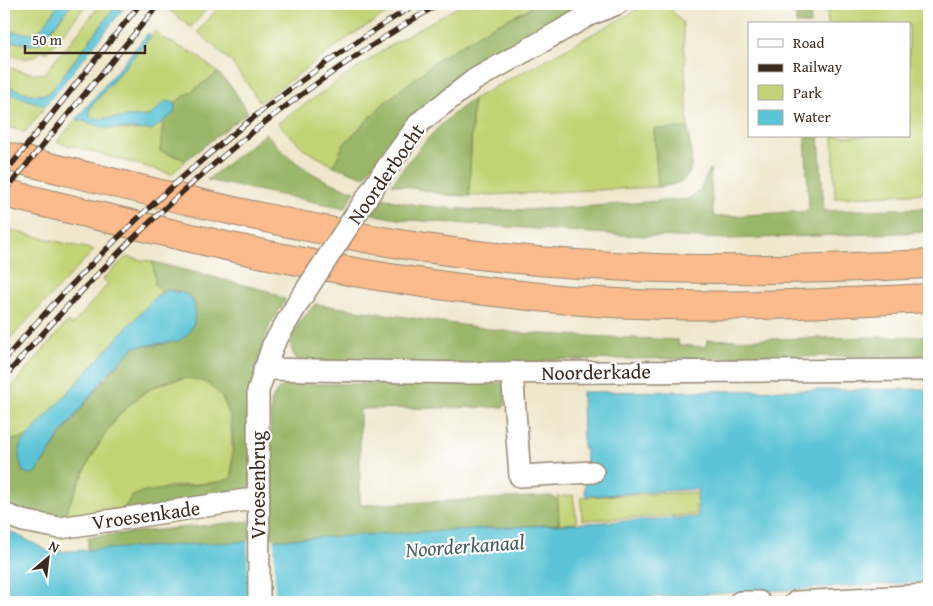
<svg xmlns="http://www.w3.org/2000/svg" width="933" height="606" viewBox="0 0 933 606" font-family="'Gentium Book Plus',serif">
	<style>
		.green { fill: #c3d477; stroke: #7f7f4a }
		.forest { fill: #9ab668; stroke: #6a7043 }
		.water { fill: #5bc4d6; stroke: #4b777a }
		.pier { fill: #efe6cb }
		.lines { fill: none; stroke-linecap: round; stroke-linejoin: round }
		.minor-casing { stroke: #958874; stroke-width: 24 }
		.highway-casing { stroke: #958874; stroke-width: 30 }
		.minor { stroke: #fff; stroke-width: 21 }
		.highway { stroke: #fbbb8c; stroke-width: 28 }
		.rail-casing { stroke: #3b2a1e; stroke-width: 5.5 }
		.rail { stroke: #fff; stroke-width: 4; stroke-dasharray: 11; stroke-linecap: butt }
		.minor-bridge-casing { stroke: #958874; stroke-width: 24; stroke-linecap: butt }
		.minor-bridge { stroke: #fff; stroke-width: 21 }
		.labels { text-anchor: middle; stroke-width: 4.5; stroke-linejoin: round; paint-order: stroke }
		.street-label { font-size: 20px; fill: #3b2a1e; stroke: #fff }
		.water-label { font-size: 21px; font-style: italic; fill: #46605e; stroke: #fff }
	</style>
	<rect width="100%" height="100%" fill="#fff"/>
	<filter id="ink" filterUnits="userSpaceOnUse"><feTurbulence type="fractalNoise" baseFrequency=".02" numOctaves="2"/><feDisplacementMap in="SourceGraphic" scale="10" xChannelSelector="R" yChannelSelector="G"/><feConvolveMatrix kernelMatrix="1 2 1 2 8 2 1 2 1" color-interpolation-filters="sRGB"/></filter>
	<filter id="wash" filterUnits="userSpaceOnUse"><feTurbulence type="fractalNoise" baseFrequency=".0096" numOctaves="4" result="noise"/><feDisplacementMap in="SourceGraphic" scale="20" xChannelSelector="R" yChannelSelector="G"/><feGaussianBlur stdDeviation="1.12" result="paint"/><feColorMatrix in="noise" values="0 0 0 0 0 0 0 0 0 0 0 0 0 0 0 0 0 1.4 0 .05"/><feComposite in="paint" operator="in"/></filter>
	<g filter="url(#wash)">
		<rect width="100%" height="100%" fill="#efe6cb"/>
		<!-- green -->
		<g class="green">
			<polygon points="4,4 66,4 38,37 4,36"/>
			<path d="M72,4H87L47,53L42,50C32,63 19,57 4,54V40L32,45L43,40Z"/>
			<path d="M101,4H120L125,8L122,11L116,6L50,92C38,100 17,89 4,85V67L35,74L45,73Z"/>
			<polygon points="162,4 211,4 191,27"/>
			<polygon points="221,4 402,4 355,33 260,102 232,63 198,32"/>
			<polygon points="463,4 538,4 486,30 443,56 383,104 343,145 334,166 305,150 278,123 394,43"/>
			<polygon points="660,4 669,7 683,23 688,128 654,130 658,187 469,196 473,99 644,6"/>
			<polygon points="827,4 929,4 929,193 835,198 833,136 909,136 909,24 828,24"/>
			<polygon points="155,31 162,38 195,54 218,73 175,103 166,101 150,116 93,119 90,116 90,108"/>
			<polygon points="4,92 46,106 25,132 4,126"/>
			<path d="M76,119C102,127 139,138 163,122L160,151L186,160L172,174L57,142Z"/>
			<polygon points="4,229 94,250 4,345"/>
			<polygon points="126,257 153,262 155,285 162,292 155,297 27,437 4,442 4,396 67,322 72,325 108,284 103,279"/>
			<path d="M185,378C238,379 232,441 232,478L219,482L166,487L121,513L63,518C84,474 103,420 146,392C157,384 172,381 185,378Z"/>
			<polygon points="695,492 696,515 582,520 581,497"/>
			<polygon points="573,495 577,523 559,524 557,497"/>
		</g>
		<!-- forest -->
		<g class="forest">
			<polygon points="538,4 601,4 421,110 389,141 364,177 334,166 343,145 383,104 443,56 486,30"/>
			<polygon points="795,4 809,4 811,24 796,24"/>
			<polygon points="218,73 232,87 248,112 186,160 160,151 163,122 174,113 175,103"/>
			<path d="M473,99L469,196L447,195L392,184C416,150 439,122 473,99Z"/>
			<path d="M688,128C691,162 702,183 658,187L654,129Z"/>
			<path d="M266,133C289,161 320,182 355,191L345,208L207,180Z"/>
			<path d="M805,136H819L824,211L929,208V232L731,239L621,235L397,219L372,214L382,198C474,221 594,205 688,199L700,190L710,169L713,214L715,217L807,211L809,208Z"/>
			<path d="M153,262L268,291L286,300L270,324L255,369L249,497L121,513L131,497L141,492L219,482L232,478C232,459 236,423 227,406C206,363 159,377 131,403C98,433 81,479 63,518L21,512L4,503V442L27,437C17,449 19,458 23,472L36,473C65,428 97,386 134,347L165,344L195,304C189,292 174,289 162,292L155,285Z"/>
			<path d="M315,304L518,333L678,340V345L706,347L707,340L929,336V355L543,360L542,365L302,364C277,343 299,323 315,304Z"/>
			<path d="M506,383L505,406L503,407L360,409V504L361,505L551,496L558,500L559,524L271,541V404C275,390 279,386 293,384Z"/>
			<polygon points="250,521 250,542 88,551 88,537"/>
		</g>
		<!-- water -->
		<g class="water">
			<path d="M59,4H72L40,43L32,45L4,40V30C43,37 36,35 59,4Z"/>
			<path d="M116,6L122,11L46,106L4,92V85C17,89 38,100 50,92Z"/>
			<polygon points="148,33 151,36 90,108 90,116 93,119 150,116 166,101 175,103 174,113 152,130 106,128 76,119"/>
			<polygon points="168,290 187,294 195,304 194,323 189,333 179,341 134,347 105,377 60,435 36,473 31,474 23,472 19,458 20,445 155,297"/>
			<polygon points="929,389 929,582 567,602 4,602 4,528 50,552 698,517 697,489 587,496 585,493 586,448 583,448 582,392"/>
		</g>
		<!-- pier -->
		<g class="pier">
			<polygon points="124,9 124,12 48,107 44,108"/>
			<polygon points="146,31 149,31 74,121 74,118"/>
			<polygon points="274,538 275,602 248,602 248,540"/>
		</g>
	</g>
	<g filter="url(#ink)">
		<g class="lines">
			<defs>
				<g id="minor">
					<polyline points="381,176 420,122 474,80 589,15 617,4"/>
					<polyline points="264,369 465,373 929,370"/>
					<polyline points="512,372 520,476 593,472"/>
					<polyline points="4,514 23,521 60,528 259,498"/>
					<polyline points="259,602 258,391 273,345 299,301"/>
					<polyline points="740,602 759,602"/>
					<polyline points="796,602 929,595"/>
				</g>
				<g id="highway">
					<path d="M4,156C133,187 263,221 394,243C571,273 751,273 929,264"/>
					<path d="M4,193C115,220 226,248 339,269C405,282 472,290 539,297C668,311 800,305 929,298"/>
				</g>
			</defs>
			<!-- minor casing -->
			<use href="#minor" class="minor-casing"/>
			<!-- highway casing -->
			<use href="#highway" class="highway-casing"/>
			<!-- minor -->
			<use href="#minor" class="minor"/>
			<!-- highway -->
			<use href="#highway" class="highway"/>
			<defs>
				<g id="rail">
					<polyline points="4,174 140,4"/>
					<polyline points="4,192 159,4"/>
					<path d="M4,360C123,221 259,99 416,4"/>
					<path d="M4,378C133,226 266,105 439,4"/>
				</g>
			</defs>
			<!-- rail casing -->
			<use href="#rail" class="rail-casing"/>
			<!-- rail -->
			<use href="#rail" class="rail"/>
			<defs>
				<polyline id="minor-bridge" points="299,301 381,176"/>
			</defs>
			<!-- minor-bridge casing -->
			<use href="#minor-bridge" class="minor-bridge-casing"/>
			<!-- minor-bridge -->
			<use href="#minor-bridge" class="minor-bridge"/>
		</g>
	</g>
	<g class="labels">
		<!-- street labels -->
		<g class="street-label">
			<text transform="translate(386 174) rotate(-55)" y="7">Noorderbocht</text>
			<text transform="translate(596 372) rotate(-1)" y="7">Noorderkade</text>
			<text transform="translate(258 485) rotate(-90)" y="7">Vroesenbrug</text>
			<text transform="translate(146 515) rotate(-8)" y="7">Vroesenkade</text>
		</g>
		<!-- water labels -->
		<g class="water-label">
			<text transform="translate(465 546) rotate(-4)" y="7">Noorderkanaal</text>
		</g>
	</g>
	<!-- margin -->
	<rect width="933" height="606" fill="none" stroke="#fff" stroke-width="20"/>
	<!-- legend -->
	<rect x="748" y="22" width="162" height="115" fill="#ffffff" stroke="#b1aaa5"/>
	<rect x="758" y="39" width="25" height="8" fill="#ffffff" stroke="#b1aaa5"/>
	<text x="793" y="48" font-size="15" fill="#3b2a1e">Road</text>
	<rect x="758" y="64" width="25" height="8" fill="#3b2a1e" stroke="#b1aaa5"/>
	<text x="793" y="72" font-size="15" fill="#3b2a1e">Railway</text>
	<rect x="758" y="85" width="25" height="15" fill="#c3d477" stroke="#b1aaa5"/>
	<text x="793" y="98" font-size="15" fill="#3b2a1e">Park</text>
	<rect x="758" y="110" width="25" height="15" fill="#5bc4d6" stroke="#b1aaa5"/>
	<text x="793" y="122" font-size="15" fill="#3b2a1e">Water</text>
	<!-- north arrow -->
	<g transform="translate(48 558) rotate(28)" stroke="#ffffff" stroke-width="4" paint-order="stroke">
	<path d="M0-4L9 19L0 12L-9 19Z" fill="#3b2a1e"/>
	<text y="-8" font-size="14" font-weight="bold" text-anchor="middle" fill="#3b2a1e">N</text>
	</g>
	<!-- scale -->
	<path d="M25 45v8h120v-8" fill="none" stroke="#3b2a1e" stroke-width="2.5"/>
	<text x="32" y="45" font-size="15" fill="#3b2a1e" stroke="#ffffff" stroke-width="4" paint-order="stroke">50 m</text>
</svg>
